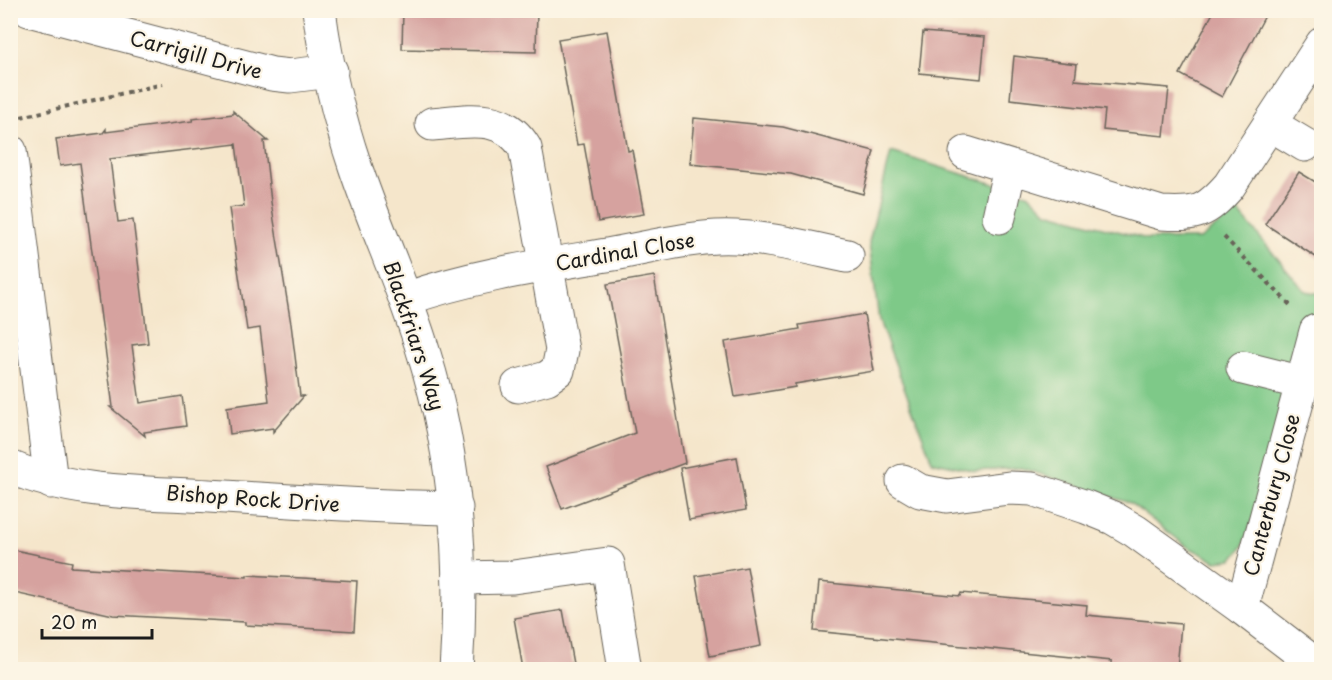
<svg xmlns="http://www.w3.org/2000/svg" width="1332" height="680" viewBox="0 0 1332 680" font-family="'Playpen Sans',sans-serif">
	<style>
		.green { fill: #7ec988; stroke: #4d7252; stroke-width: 1.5 }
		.building { fill: #d6a29f }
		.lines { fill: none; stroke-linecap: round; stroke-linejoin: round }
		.street-casing { stroke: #686359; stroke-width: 35 }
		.path { stroke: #686359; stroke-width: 4; stroke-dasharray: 4.5 4.5; stroke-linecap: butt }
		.street { stroke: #fff; stroke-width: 33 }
		.labels { text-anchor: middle; stroke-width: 4.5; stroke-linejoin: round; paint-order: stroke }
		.street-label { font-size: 20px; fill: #1c1c1c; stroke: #fcf5e5 }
	</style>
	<rect width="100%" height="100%" fill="#fcf5e5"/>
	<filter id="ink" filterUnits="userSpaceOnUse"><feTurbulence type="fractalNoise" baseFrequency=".0167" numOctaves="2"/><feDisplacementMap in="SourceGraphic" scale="12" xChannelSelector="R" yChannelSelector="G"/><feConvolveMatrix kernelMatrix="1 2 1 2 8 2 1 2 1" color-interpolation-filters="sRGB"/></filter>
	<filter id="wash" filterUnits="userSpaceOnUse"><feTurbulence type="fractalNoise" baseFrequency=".008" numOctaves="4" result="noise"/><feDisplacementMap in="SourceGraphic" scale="24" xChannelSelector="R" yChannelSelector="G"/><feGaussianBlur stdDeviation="1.35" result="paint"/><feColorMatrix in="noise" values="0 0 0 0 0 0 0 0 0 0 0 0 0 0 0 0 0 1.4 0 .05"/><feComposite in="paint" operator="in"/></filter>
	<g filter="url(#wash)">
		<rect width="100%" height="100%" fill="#f5e6cb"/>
		<!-- green -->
		<polygon class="green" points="891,152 1030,195 1047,212 1147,239 1200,239 1237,210 1305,291 1321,294 1322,331 1243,546 1233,559 1216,561 1188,547 1130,503 1022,468 975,471 932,461 879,321 869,242"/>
		<g id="blocks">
			<!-- building -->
			<g class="building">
				<polygon points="403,10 537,10 536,52 402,49"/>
				<polygon points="1268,10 1222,97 1180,74 1214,11"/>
				<polygon points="607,31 628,151 632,150 644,214 598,222 584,144 577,145 558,39"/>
				<polygon points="923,32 985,37 981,79 919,73"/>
				<polygon points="1014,56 1077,64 1075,80 1169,88 1164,136 1103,130 1105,110 1010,99"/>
				<polygon points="233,111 268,141 264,141 271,202 291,324 300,396 304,396 273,432 273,428 230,434 227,407 269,401 260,328 247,330 229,208 244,206 236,144 110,159 118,222 133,220 148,343 132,345 140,403 182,396 186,426 144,432 145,436 110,407 113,407 80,163 60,166 56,139 103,133 106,129 106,132 193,121 192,119 233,114"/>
				<polygon points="694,118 783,127 874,151 863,194 791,174 690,164"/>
				<polygon points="1299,172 1322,186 1322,261 1265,224"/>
				<polygon points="654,276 685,463 562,509 546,467 635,433 607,284"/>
				<polygon points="864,314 874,371 795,384 795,387 735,397 725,342 800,329 799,325"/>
				<polygon points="737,457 746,510 689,520 680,468"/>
				<polygon points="10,549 72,562 71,567 247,577 247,575 357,581 354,631 245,625 245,622 113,615 10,592"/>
				<polygon points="747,567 761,646 710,656 696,576"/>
				<polygon points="819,582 960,596 961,593 1087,605 1086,615 1181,624 1177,669 1112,669 1112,661 814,631"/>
				<polygon points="563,610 574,669 523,669 514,618"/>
			</g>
		</g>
	</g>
	<g filter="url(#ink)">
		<use href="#blocks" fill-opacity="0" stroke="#686359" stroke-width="1.5"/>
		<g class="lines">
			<defs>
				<g id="street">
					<polyline points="29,10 272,74 290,76 331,71"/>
					<path d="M319,10C326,62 338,116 355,166C376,229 405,290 424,354C456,456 464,563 456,670"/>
					<path d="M432,124C468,121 504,112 525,148L562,350L558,370L547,378L518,386"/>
					<polyline points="1270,124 1305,145"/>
					<polyline points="10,151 51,482"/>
					<path d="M966,153L1161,213C1197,215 1205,213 1229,186L1322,44"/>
					<polyline points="999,217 1010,167"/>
					<path d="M406,299C470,276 540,266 607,255C643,249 679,239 716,237C760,235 804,247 847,256"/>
					<polyline points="1243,368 1303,383"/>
					<path d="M10,467C72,494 143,492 209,496C291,501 373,507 456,508"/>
					<polyline points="903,481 920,491 947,496 1009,488 1032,489 1086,507 1113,518 1135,531 1242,608 1310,660 1322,666"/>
					<polyline points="459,578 513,577 608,564 625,670"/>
					<polyline points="1242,608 1316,331"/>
				</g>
			</defs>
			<!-- street casing -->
			<use href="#street" class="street-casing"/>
			<!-- path -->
			<g class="path">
				<polyline points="21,117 163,84"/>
				<polyline points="1224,237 1292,307"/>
			</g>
			<!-- street -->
			<use href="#street" class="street"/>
		</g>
	</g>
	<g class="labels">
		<!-- street labels -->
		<g class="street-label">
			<text transform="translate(196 55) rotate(15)" y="7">Carrigill Drive</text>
			<text transform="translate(625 252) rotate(-10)" y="7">Cardinal Close</text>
			<text transform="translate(414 336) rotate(72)" y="7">Blackfriars Way</text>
			<text transform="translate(1272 495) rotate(-75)" y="7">Canterbury Close</text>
			<text transform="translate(253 499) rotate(4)" y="7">Bishop Rock Drive</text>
		</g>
	</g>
	<!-- margin -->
	<rect width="1332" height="680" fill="none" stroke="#fcf5e5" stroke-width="36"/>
	<!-- scale -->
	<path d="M42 629v9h110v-9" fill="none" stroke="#1c1c1c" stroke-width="3"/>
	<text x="51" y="629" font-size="18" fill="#1c1c1c" stroke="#fcf5e5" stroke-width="4.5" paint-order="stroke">20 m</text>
</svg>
